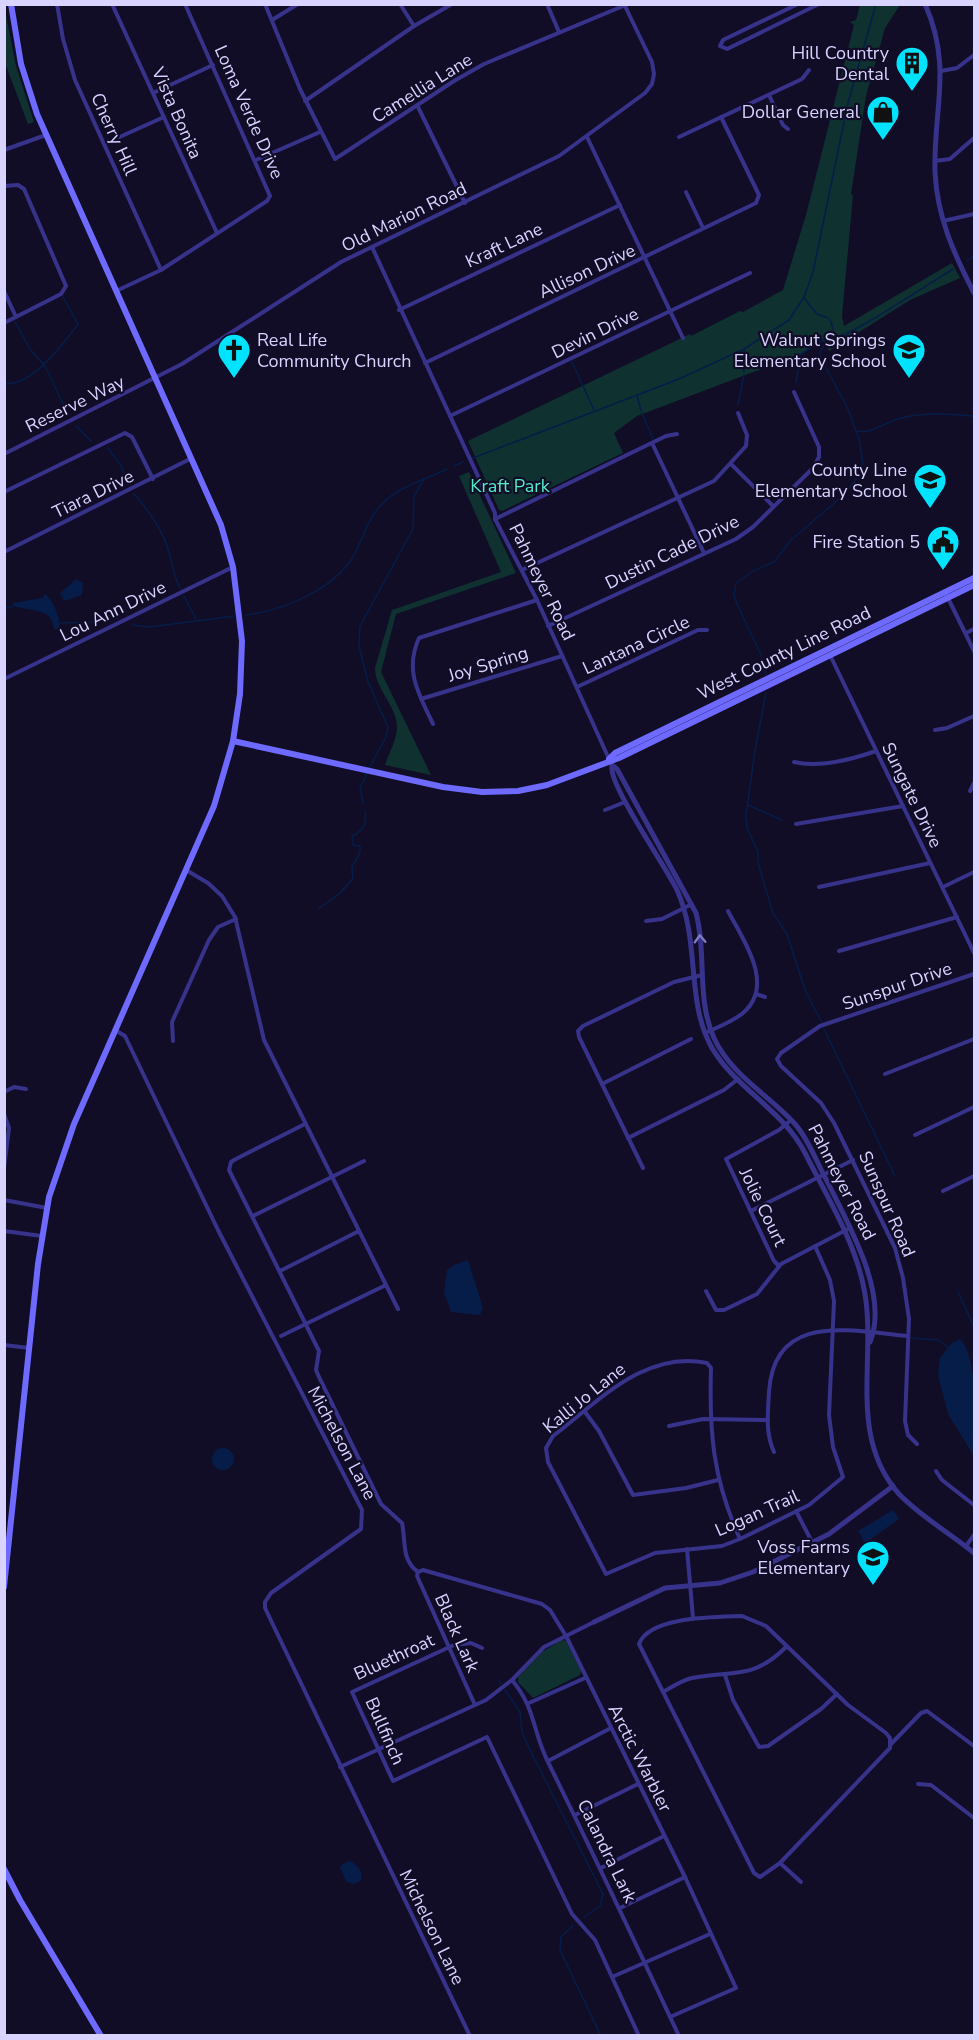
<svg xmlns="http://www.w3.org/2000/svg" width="979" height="2040" viewBox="0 0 979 2040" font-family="'Nunito Sans',sans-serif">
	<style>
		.green { fill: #0f3231 }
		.water { fill: #051d48 }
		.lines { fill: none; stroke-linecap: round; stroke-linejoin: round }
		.stream { stroke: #051d48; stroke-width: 1.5 }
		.minor { stroke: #37338b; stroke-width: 4 }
		.tertiary { stroke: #37338b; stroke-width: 5 }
		.secondary { stroke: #6e6aff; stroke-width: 6 }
		.oneway { stroke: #7f7bbf }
		.labels { text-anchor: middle; stroke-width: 4.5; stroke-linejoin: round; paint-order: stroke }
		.poi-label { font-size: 18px; fill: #d8d3ff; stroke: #110d27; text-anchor: end }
		.street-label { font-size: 18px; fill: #d8d3ff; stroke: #110d27 }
		.park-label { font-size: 18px; fill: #52ecc6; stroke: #110d27 }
	</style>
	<rect width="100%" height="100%" fill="#110d27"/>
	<!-- green -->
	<g class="green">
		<polygon points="4,5 16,66 34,122 28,124 5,63"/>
		<polygon points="860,5 900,5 885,28 866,96 851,194 853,195 842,316 844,326 952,263 960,278 910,300 829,351 822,339 804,353 637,416 614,433 623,453 502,511 499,510 468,441 690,334 691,336 740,311 743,312 783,290 806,215 854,25 850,22 856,20"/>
		<path d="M469,472L516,573L396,614L381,672L431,775L385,765C389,753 397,739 397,727C397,706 375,689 375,668L392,610L501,572L459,476Z"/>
		<polygon points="562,1640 566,1641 581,1671 580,1675 533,1698 518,1682 518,1677 542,1652"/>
	</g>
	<!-- water -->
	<g class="water">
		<polygon points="76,579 83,583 82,595 64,601 60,593"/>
		<path d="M45,594C53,599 61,619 59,629H54C52,606 29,612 14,606L13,603L42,598Z"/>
		<polygon points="468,1260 483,1308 480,1315 451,1312 444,1293 447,1270 454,1265"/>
		<path d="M960,1339C979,1357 975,1428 974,1456L948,1414L938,1375L940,1358L952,1343Z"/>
		<circle cx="223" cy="1459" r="11"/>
		<polygon points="893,1510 899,1519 865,1543 858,1531"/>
		<path d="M350,1861C358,1865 363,1871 361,1880L354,1884L347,1882L340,1868L341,1865Z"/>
	</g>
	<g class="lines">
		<!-- stream -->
		<g class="stream">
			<polyline points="843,74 854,74"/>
			<polyline points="829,120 845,117"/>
			<polyline points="967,261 974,256"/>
			<polyline points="804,298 817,314 828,318"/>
			<polyline points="15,322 30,349 45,366 68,414"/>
			<path d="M833,338C849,338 933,281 953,269"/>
			<polyline points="572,362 594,410"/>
			<polyline points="744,372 744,349"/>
			<polyline points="796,382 801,354 832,335"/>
			<path d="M4,384C33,386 63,344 78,324L63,297"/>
			<polyline points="637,395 641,411"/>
			<polyline points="738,405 744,375"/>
			<polyline points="642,413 653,439"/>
			<polyline points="76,426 91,441"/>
			<path d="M858,431C869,435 888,421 901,418C926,412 949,414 974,416"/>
			<polyline points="108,448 121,466 128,483"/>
			<polyline points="473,458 679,379 744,349 789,320 804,297 813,272 848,103 876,4"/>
			<polyline points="454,466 463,462"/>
			<path d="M134,494C149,510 165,534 170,556C173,568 174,576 180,588"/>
			<polyline points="184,596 196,619"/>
			<polyline points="4,609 13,606"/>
			<path d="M246,615C284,610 331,591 353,557C363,539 367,519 382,504C399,486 425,480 447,469"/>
			<polyline points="60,623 93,622 118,618"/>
			<polyline points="132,625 150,627 234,616"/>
			<polyline points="766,674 761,655 737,604 734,596 736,583 753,571 774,562 791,540 846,493 860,473 863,464 859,439 847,407 821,358 820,352 834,332 830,319"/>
			<polyline points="766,693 755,750 746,816 747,828 758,852 758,863 773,913 787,934 805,990 821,1021"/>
			<polyline points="369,769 386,737 388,727 368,682 359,646 360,626 413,529 414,496 424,479"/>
			<polyline points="363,803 360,788 367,773"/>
			<polyline points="748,805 782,820"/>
			<path d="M318,909C332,899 344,892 353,878L352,867C356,858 361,857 360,846L353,845L352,836C364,831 367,823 365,811"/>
			<polyline points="824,1029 895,1176"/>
			<polyline points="958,1292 974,1327"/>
			<polyline points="911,1338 938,1340 949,1348"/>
			<polyline points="499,1681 501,1684"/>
			<polyline points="505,1690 520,1712 522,1732 529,1748 603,1894 600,1906 584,1917"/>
			<polyline points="573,1926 561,1937 560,1950 601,2036"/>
		</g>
		<!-- minor -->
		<g class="minor">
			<polyline points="57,4 63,39 75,80 161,270"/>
			<polyline points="112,4 217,233"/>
			<polyline points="265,4 300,89 335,159 454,81 484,64 628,4"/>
			<polyline points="400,4 414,26"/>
			<polyline points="547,4 559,32"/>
			<polyline points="798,4 723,40 720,46 727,49 819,4"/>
			<polyline points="272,20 298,4"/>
			<polyline points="941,71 957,68 974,55"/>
			<polyline points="153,93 213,65"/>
			<polyline points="769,95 783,125 788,129"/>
			<polyline points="305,101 414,26 452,4"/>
			<polyline points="417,105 465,203"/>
			<polyline points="587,137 683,338"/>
			<polyline points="679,137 802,79 809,70"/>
			<polyline points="104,144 164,117"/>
			<polyline points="4,150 46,135"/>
			<polyline points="256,160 320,132"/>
			<polyline points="935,161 950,159 974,138"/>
			<polyline points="4,186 18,185 24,189 66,286 61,294 4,323"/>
			<polyline points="686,192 703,228"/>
			<polyline points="943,221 974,214"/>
			<polyline points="372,247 495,513 495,519 537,600 609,759"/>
			<polyline points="4,291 16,317"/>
			<polyline points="116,291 161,270 267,201 270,196 185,4"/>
			<polyline points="399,310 620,205"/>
			<polyline points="425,363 756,203 759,195 721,117"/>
			<polyline points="450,416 750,273"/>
			<polyline points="652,443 704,553"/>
			<polyline points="4,454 182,364 341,262 559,156 645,93 652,84 654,74 652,62 624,4"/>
			<polyline points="731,464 773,506"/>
			<polyline points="4,492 125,433 132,437 153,479"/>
			<polyline points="495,519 666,436 677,434"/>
			<polyline points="4,552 192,458"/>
			<polyline points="522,570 714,481 746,446 747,435 738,413"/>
			<polyline points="947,596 974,651"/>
			<polyline points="548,626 736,539 753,527 813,468 819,457 819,447 794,392"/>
			<polyline points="966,633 974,629"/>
			<polyline points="830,655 974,953"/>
			<polyline points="4,679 233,567"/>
			<polyline points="577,687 698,630 707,630"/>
			<polyline points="421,699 562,656"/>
			<path d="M433,724C419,694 404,671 419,638L537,600"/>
			<polyline points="935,730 947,728 974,716"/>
			<path d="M794,762C818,768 853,759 876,751"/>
			<polyline points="970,791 974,783"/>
			<polyline points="605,810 625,802"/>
			<polyline points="796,824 903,806"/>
			<polyline points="186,870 208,883 222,896 235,917 264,1040 398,1309"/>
			<polyline points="819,887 930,863"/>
			<polyline points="943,887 974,872"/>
			<polyline points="646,921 662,919 690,905"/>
			<polyline points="839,951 957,917"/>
			<polyline points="756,994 765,997"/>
			<polyline points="115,1030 125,1036 218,1230 362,1510 361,1529 271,1593 265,1602 265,1608 470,2036"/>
			<path d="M705,1033C718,1027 732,1022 743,1013C776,985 743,940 728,911"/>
			<polyline points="173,1041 172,1022 209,940 218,927 236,919"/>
			<polyline points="885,1074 974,1039"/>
			<polyline points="602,1084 691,1039"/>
			<polyline points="4,1092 14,1087 26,1089"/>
			<polyline points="4,1114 9,1128 4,1168"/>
			<path d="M305,1124L234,1160L231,1162L229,1170L319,1351L316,1370L319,1377L381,1504L402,1523C406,1541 401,1560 418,1572L423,1570L542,1604L550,1610L566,1636L685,1877L736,1988L670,2017"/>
			<polyline points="915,1135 974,1107"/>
			<polyline points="628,1138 724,1090 738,1079"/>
			<polyline points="643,1168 579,1037 578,1031 583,1026 674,982 702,975"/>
			<polyline points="943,1191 974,1176"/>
			<polyline points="4,1200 47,1208"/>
			<polyline points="751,1211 853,1160"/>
			<polyline points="253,1216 364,1161"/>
			<polyline points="4,1231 42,1236"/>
			<polyline points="779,1266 774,1261 726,1159 779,1130 791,1120"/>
			<polyline points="280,1271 359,1231"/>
			<polyline points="706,1291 716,1310 724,1310 757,1294 781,1264 850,1228"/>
			<polyline points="281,1336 386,1285"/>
			<polyline points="4,1345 29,1348"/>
			<polyline points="585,1412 599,1431 633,1495 686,1488 718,1480"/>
			<polyline points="669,1426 703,1419 768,1420"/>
			<polyline points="917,1444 908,1435 905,1421 909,1319 903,1278 895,1248 834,1123 821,1103 781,1066 777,1059 781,1053 820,1026 974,974"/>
			<path d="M774,1452C765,1432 768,1413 769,1392C774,1311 851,1331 908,1336"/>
			<polyline points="936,1471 942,1480 974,1505"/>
			<polyline points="796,1511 812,1542"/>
			<path d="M740,1539C713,1479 709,1433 711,1368L707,1363C645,1350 599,1401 553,1436L546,1448L548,1462L606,1574L655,1553L722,1546L740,1539L809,1505L843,1477L833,1447L829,1415L834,1301L830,1280L815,1246"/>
			<polyline points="966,1546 974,1535"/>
			<polyline points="687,1549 693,1618"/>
			<polyline points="418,1572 417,1576 475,1705"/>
			<path d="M742,1616L766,1626L848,1705L886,1733L890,1738V1748L780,1863L760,1877L754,1873L639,1644C649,1616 717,1617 742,1616Z"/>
			<polyline points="482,1648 471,1643 454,1645 352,1692 393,1781 487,1737 572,1914 595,1940 639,2036"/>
			<polyline points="725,1675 733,1700 759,1747 768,1746 821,1709 837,1694"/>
			<path d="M512,1680C536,1709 532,1730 548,1762C593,1853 636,1944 679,2036"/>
			<path d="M663,1692C672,1687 682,1680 692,1678C733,1670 753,1680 786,1647"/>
			<polyline points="529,1703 585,1678"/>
			<polyline points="891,1744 921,1713 927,1711 974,1746"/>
			<polyline points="548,1761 609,1729"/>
			<polyline points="340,1767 486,1700 512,1680 544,1647 594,1622"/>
			<polyline points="918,1784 931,1785 974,1818"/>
			<polyline points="575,1815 638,1784"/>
			<polyline points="780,1863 801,1882"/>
			<polyline points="601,1868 664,1836"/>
			<polyline points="620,1908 685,1877"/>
			<polyline points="612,1977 710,1934"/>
		</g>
		<!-- tertiary -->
		<g class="tertiary">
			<path d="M925,4C953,67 933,110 935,172C937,217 954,254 974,293"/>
			<path d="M612,765L617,769L696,913C707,954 696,998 714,1038C731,1075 769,1095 795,1124C809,1140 816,1161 826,1179C847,1222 890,1294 870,1342"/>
			<path d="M612,767C609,785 666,867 677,890C701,943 685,1000 712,1048C736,1089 783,1110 805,1153C827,1197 857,1244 865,1294C876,1361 848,1437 899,1494C921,1517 950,1533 974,1553"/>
			<polyline points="594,1622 665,1588 720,1583 753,1572 829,1534 893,1486"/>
		</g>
		<!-- secondary -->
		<g class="secondary">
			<polyline points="233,741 443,787 482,792 518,791 547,785 619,758 974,585"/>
			<polyline points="609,759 615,753 974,578"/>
			<polyline points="4,1587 38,1264 49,1197 74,1124 214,806 233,741 240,694 242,641 233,567 221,525 37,114 21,64 11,4"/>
			<polyline points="4,1869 20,1900 101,2036"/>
		</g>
	</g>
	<!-- one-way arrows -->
	<defs><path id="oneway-chevron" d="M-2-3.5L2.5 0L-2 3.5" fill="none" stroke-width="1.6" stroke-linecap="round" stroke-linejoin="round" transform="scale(1.5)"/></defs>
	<use class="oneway" href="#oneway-chevron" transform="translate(700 939) rotate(-92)"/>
	<!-- icons -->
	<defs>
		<symbol id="building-pin" viewBox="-11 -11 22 30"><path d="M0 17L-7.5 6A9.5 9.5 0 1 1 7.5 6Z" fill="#00e3fe" stroke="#110d27"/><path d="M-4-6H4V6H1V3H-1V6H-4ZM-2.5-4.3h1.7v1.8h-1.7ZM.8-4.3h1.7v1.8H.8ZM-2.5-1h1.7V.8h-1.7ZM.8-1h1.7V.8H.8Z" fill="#111"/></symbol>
		<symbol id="shop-pin" viewBox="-11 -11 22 30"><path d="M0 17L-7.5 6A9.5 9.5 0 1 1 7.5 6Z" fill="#00e3fe" stroke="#110d27"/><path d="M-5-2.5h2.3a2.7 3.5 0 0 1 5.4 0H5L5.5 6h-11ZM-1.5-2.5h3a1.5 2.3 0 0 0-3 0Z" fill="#111"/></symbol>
		<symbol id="church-pin" viewBox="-11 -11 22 30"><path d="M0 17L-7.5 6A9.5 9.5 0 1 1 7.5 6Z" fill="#00e3fe" stroke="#110d27"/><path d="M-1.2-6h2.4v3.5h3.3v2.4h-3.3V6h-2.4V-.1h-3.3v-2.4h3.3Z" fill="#111"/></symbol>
		<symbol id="school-pin" viewBox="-11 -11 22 30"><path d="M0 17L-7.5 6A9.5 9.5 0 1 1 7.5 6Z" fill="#00e3fe" stroke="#110d27"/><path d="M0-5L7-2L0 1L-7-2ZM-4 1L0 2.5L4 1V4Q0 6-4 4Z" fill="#111"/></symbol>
		<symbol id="civic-pin" viewBox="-11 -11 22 30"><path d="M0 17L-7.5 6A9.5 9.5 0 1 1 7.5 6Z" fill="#00e3fe" stroke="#110d27"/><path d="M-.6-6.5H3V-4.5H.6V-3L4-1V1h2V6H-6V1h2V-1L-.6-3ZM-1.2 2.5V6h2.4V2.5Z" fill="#111"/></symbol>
	</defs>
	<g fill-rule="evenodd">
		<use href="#building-pin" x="893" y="44" width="38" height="52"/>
		<use href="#shop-pin" x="864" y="93" width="38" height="52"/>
		<use href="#church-pin" x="215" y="331" width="38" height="52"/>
		<use href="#school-pin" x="890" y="331" width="38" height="52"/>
		<use href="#school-pin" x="911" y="461" width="38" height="52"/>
		<use href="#civic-pin" x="924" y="523" width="38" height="52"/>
		<use href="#school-pin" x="854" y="1538" width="38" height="52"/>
	</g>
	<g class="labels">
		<!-- poi labels -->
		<g class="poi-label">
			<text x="889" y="59">Hill Country<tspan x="889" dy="21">Dental</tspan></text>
			<text x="860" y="118">Dollar General</text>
			<text x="257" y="346" text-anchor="start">Real Life<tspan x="257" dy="21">Community Church</tspan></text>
			<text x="886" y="346">Walnut Springs<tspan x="886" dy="21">Elementary School</tspan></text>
			<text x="907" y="476">County Line<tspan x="907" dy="21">Elementary School</tspan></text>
			<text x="920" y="548">Fire Station 5</text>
			<text x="850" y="1553">Voss Farms<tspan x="850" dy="21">Elementary</tspan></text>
		</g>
		<!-- street labels -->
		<g class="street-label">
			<text transform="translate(422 88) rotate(-32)" y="6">Camellia Lane</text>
			<text transform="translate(249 112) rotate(66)" y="6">Loma Verde Drive</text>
			<text transform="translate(177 113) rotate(66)" y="6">Vista Bonita</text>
			<text transform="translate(114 134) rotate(66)" y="6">Cherry Hill</text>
			<text transform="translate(404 217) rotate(-26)" y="6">Old Marion Road</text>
			<text transform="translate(504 245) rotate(-25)" y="6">Kraft Lane</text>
			<text transform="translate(587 271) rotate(-25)" y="6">Allison Drive</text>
			<text transform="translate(595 333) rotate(-26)" y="6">Devin Drive</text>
			<text transform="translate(75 404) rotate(-26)" y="6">Reserve Way</text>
			<text transform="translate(93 494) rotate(-26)" y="6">Tiara Drive</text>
			<text transform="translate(672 552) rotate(-26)" y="6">Dustin Cade Drive</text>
			<text transform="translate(542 582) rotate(64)" y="6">Pahmeyer Road</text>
			<text transform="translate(113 611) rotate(-26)" y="6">Lou Ann Drive</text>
			<text transform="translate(636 645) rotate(-25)" y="6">Lantana Circle</text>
			<text transform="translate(784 653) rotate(-26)" y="6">West County Line Road</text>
			<text transform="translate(488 664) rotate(-17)" y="6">Joy Spring</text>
			<text transform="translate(912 795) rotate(64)" y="6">Sungate Drive</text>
			<text transform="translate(897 986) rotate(-19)" y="6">Sunspur Drive</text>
			<text transform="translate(842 1182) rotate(63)" y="6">Pahmeyer Road</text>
			<text transform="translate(887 1204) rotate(66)" y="6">Sunspur Road</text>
			<text transform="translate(763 1207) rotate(64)" y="6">Jolie Court</text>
			<text transform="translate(584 1398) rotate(-39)" y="6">Kalli Jo Lane</text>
			<text transform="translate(342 1443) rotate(62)" y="6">Michelson Lane</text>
			<text transform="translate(757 1513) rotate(-24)" y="6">Logan Trail</text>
			<text transform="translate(457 1633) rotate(66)" y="6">Black Lark</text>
			<text transform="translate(394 1657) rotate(-25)" y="6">Bluethroat</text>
			<text transform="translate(385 1731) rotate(66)" y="6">Bullfinch</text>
			<text transform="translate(640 1758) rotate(63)" y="6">Arctic Warbler</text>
			<text transform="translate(607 1851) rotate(64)" y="6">Calandra Lark</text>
			<text transform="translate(432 1927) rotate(64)" y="6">Michelson Lane</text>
		</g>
		<!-- park labels -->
		<g class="park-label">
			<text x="510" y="492">Kraft Park</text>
		</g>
	</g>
	<!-- border -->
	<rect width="979" height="2040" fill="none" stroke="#d8d3ff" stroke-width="12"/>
</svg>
